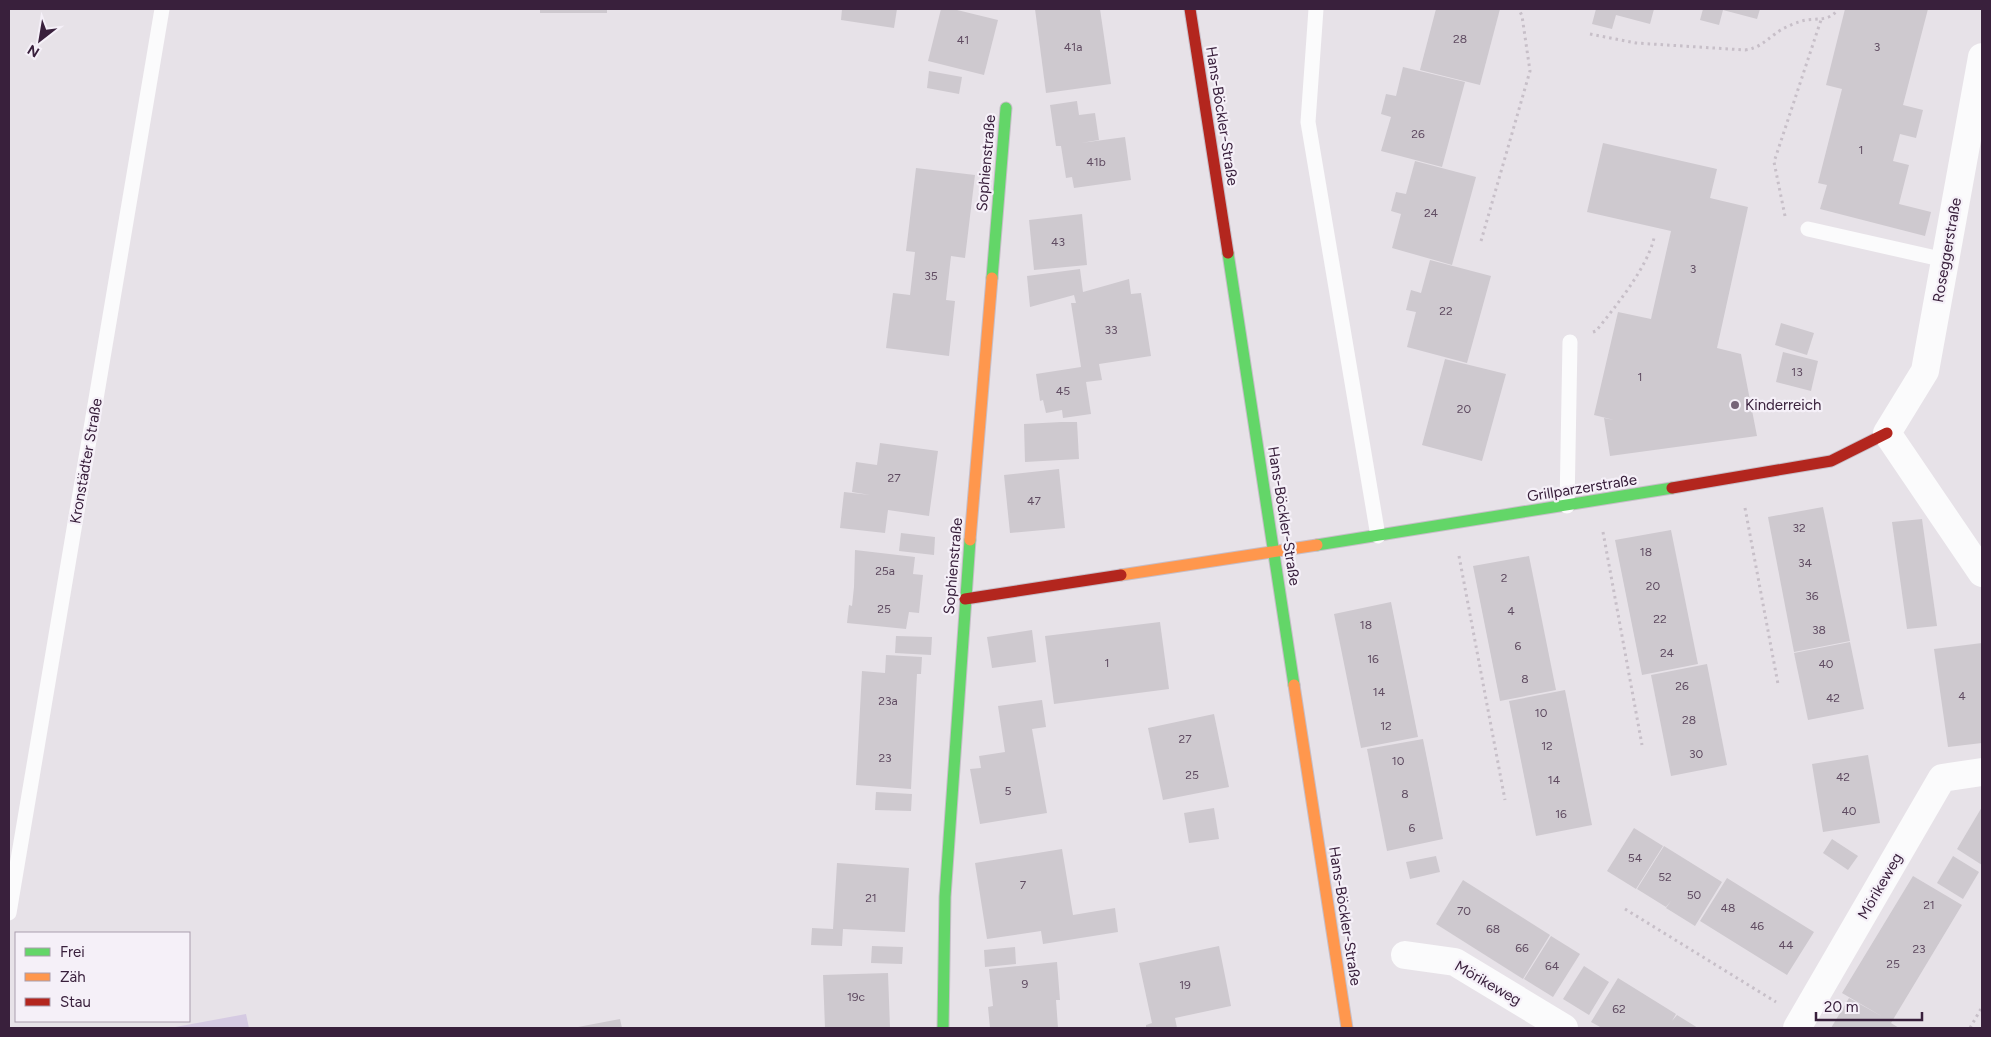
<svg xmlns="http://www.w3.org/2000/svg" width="1991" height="1037" viewBox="0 0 1991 1037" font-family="Figtree,sans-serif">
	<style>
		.green { fill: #d5cae2 }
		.building { fill: #cec9cf }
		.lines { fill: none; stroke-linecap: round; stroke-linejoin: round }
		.fast-casing { stroke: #c6bec8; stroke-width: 13 }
		.slow-casing { stroke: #c6bec8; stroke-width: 13 }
		.jam-casing { stroke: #c6bec8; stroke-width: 13 }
		.path { stroke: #c7bfc8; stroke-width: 3; stroke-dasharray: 2.5 4; stroke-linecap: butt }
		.lane { stroke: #fbfbfc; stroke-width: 15 }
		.street { stroke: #fbfbfc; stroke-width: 28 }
		.fast { stroke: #63d668; stroke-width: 11 }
		.slow { stroke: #ff974d; stroke-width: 11 }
		.jam { stroke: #b3261e; stroke-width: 11 }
		.poi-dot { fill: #766478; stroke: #f5f0f8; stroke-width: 2 }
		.labels { text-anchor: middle; stroke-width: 4.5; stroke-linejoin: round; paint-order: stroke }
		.number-label { font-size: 12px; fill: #604c62 }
		.street-label { font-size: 15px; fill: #39203c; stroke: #f5f0f8 }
		.poi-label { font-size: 15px; fill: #39203c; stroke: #f5f0f8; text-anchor: start }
	</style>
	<rect width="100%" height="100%" fill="#e7e2e8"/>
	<!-- green -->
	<polygon class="green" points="246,1014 249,1028 170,1028"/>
	<!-- building -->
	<g class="building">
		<rect x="540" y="9" width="67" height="4"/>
		<polygon points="842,9 897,9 894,28 841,20"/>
		<polygon points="941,9 953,9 998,20 984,75 928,61"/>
		<polygon points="1035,9 1100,9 1111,84 1046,93"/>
		<polygon points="1436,9 1500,9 1480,85 1420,70"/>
		<polygon points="1596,9 1654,9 1650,24 1616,15 1612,29 1592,24"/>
		<polygon points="1703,9 1760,9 1757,19 1723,10 1719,25 1700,20"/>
		<polygon points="1845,9 1928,9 1903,105 1923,110 1916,138 1900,134 1893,161 1909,165 1899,204 1931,212 1925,236 1820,209 1827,185 1818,183 1842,89 1826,85"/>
		<polygon points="1403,67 1465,82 1442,167 1381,151 1391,117 1381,114 1386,94 1396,96"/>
		<polygon points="929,71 962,77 959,94 927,88"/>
		<polygon points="1077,101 1079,115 1095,113 1099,140 1081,143 1125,137 1131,180 1074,188 1072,177 1066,178 1061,146 1056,146 1050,105"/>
		<polygon points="1603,143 1717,169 1710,198 1748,207 1717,348 1741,354 1757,436 1610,456 1604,418 1614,420 1594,415 1618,312 1651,319 1671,231 1587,212"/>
		<polygon points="1415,161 1476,177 1452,265 1392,248 1401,214 1391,211 1396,192 1406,194"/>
		<polygon points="916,168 975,175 965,258 951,256 946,300 955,301 949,356 886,348 893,293 910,295 915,252 906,251"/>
		<polygon points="1082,214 1087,265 1034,270 1029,220"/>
		<polygon points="1430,260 1491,276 1467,363 1407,347 1416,312 1406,310 1411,290 1421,293"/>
		<polygon points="1080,269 1083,292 1129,279 1131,294 1141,293 1151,356 1099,364 1102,380 1086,382 1091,414 1063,418 1062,410 1046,413 1043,400 1040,401 1036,374 1081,367 1071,303 1076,303 1074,295 1030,307 1027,276"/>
		<polygon points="1781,323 1814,333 1807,355 1775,345"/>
		<polygon points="1783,352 1818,361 1811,391 1776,382"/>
		<polygon points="1445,359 1506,374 1482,461 1422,445"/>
		<polygon points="1061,422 1077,422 1079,459 1025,462 1024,424"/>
		<polygon points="880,443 938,451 929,516 888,510 885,533 840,528 844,492 870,495 852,492 856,462 877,465"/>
		<polygon points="1059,469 1065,528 1010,533 1004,475"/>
		<polygon points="1823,507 1850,641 1794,652 1768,517"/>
		<polygon points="1922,519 1937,626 1907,629 1892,522"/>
		<polygon points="1671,530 1698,664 1642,675 1615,540"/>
		<polygon points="901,533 935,537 934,555 899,551"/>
		<polygon points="855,550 915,557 913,574 923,575 919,613 909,612 906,629 847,623 849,605 852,606 854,587"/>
		<polygon points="1529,556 1556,690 1500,701 1473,566"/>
		<polygon points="1391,602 1418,737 1361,748 1334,614"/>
		<polygon points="1160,622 1169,689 1054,704 1045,636"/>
		<polygon points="1032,630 1036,662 992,668 987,637"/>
		<polygon points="896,636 932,637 931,655 895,653"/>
		<polygon points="1850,642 1864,709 1808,720 1794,653"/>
		<polygon points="1982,643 1982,743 1948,747 1934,649"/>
		<polygon points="886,655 922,657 921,674 917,674 911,789 856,785 862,671 885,673"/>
		<polygon points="1707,664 1727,765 1671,776 1651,675"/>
		<polygon points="1565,690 1592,825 1536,836 1509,701"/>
		<polygon points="1042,700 1046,727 1032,729 1047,813 980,824 970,769 981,768 979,756 1005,752 998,706"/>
		<polygon points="1214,714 1229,787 1163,800 1148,728"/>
		<polygon points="1423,739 1443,839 1387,851 1367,749"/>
		<polygon points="1868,755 1880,823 1823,832 1812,764"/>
		<polygon points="876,792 912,794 911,811 875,810"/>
		<polygon points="1982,807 1982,865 1957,849"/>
		<polygon points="1214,808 1219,839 1189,843 1184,813"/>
		<polygon points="1634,828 1663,846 1636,889 1607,871"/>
		<polygon points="1832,839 1858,856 1848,870 1823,853"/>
		<polygon points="1664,846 1722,882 1695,926 1666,908 1671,901 1666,907 1637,889"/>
		<polygon points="1062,849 1073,915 1115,908 1118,932 1043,944 1041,931 987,939 975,863"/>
		<polygon points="1436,856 1440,872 1410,879 1406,862"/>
		<polygon points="1953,856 1979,872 1963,899 1937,883"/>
		<polygon points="837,863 909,868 905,932 843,929 842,946 811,945 812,928 833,929"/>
		<polygon points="1913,876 1962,905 1891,1023 1899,1028 1831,1028 1849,998 1883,1017 1842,993"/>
		<polygon points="1727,878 1785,914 1780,921 1785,914 1814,932 1787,975 1700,921"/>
		<polygon points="1463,880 1550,935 1523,979 1436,924"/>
		<polygon points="1551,936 1580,954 1553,997 1524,979"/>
		<polygon points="872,946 903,947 902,964 871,963"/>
		<polygon points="1219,946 1231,1006 1175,1018 1177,1028 1146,1028 1146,1025 1152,1023 1139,963"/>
		<polygon points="1015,947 1016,964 985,967 984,950"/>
		<polygon points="1057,962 1060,1000 1056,1000 1058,1028 990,1028 988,1007 993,1006 989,969"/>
		<polygon points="1584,966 1609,982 1589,1015 1563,999"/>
		<polygon points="888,973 890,1028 825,1028 823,975"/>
		<polygon points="1618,978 1676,1014 1672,1021 1677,1015 1698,1028 1602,1028 1591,1022"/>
		<polygon points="620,1019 622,1028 578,1028 578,1027"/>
	</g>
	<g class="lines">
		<defs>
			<g id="fast">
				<polyline points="1228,253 1294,685"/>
				<polyline points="992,278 1006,108"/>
				<polyline points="1317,545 1672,488"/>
				<polyline points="943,1028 945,897 970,540"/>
			</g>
			<g id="slow">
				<polyline points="970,540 992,278"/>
				<polyline points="1121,575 1317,545"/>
				<polyline points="1294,685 1347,1028"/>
			</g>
			<g id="jam">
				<polyline points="1190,9 1228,253"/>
				<polyline points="1672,488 1831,461 1887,433"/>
				<polyline points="965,599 1121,575"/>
			</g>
		</defs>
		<!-- fast casing -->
		<use href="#fast" class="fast-casing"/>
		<!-- slow casing -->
		<use href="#slow" class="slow-casing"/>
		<!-- jam casing -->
		<use href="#jam" class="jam-casing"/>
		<!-- path -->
		<g class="path">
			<path d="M1590,34L1636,43L1745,50C1759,48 1764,42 1775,34C1781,29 1792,24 1799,22C1814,16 1828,24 1838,9"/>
			<polyline points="1785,216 1774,162 1821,20"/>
			<polyline points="1481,241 1530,71 1522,16 1519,9"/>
			<path d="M1593,332L1596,331C1616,306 1647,268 1654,238"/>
			<polyline points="1745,508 1778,684"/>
			<polyline points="1603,532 1642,745"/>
			<polyline points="1459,556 1505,800"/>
			<polyline points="1625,909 1776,1002"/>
			<polyline points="1970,1028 1982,1007"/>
		</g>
		<!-- lane -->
		<g class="lane">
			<polyline points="1316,9 1308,122 1378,536"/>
			<polyline points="1808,229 1945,260"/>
			<polyline points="1567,506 1570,342"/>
			<polyline points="9,913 162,9"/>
		</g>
		<!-- street -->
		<g class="street">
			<polyline points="1982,57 1925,371 1887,433 1982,573"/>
			<polyline points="1405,955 1455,962 1564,1028"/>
			<polyline points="1797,1028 1942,778 1982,772"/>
		</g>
		<!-- fast -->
		<use href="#fast" class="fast"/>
		<!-- slow -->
		<use href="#slow" class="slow"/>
		<!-- jam -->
		<use href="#jam" class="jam"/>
	</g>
	<!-- markers -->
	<circle class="poi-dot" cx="1735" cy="405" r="5"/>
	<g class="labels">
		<!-- number labels -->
		<g class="number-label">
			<text x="1460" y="43">28</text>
			<text x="963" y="44">41</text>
			<text x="1073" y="51">41a</text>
			<text x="1877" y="51">3</text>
			<text x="1418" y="138">26</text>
			<text x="1861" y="154">1</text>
			<text x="1096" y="166">41b</text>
			<text x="1431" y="217">24</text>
			<text x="1058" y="246">43</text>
			<text x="1693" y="273">3</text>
			<text x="931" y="280">35</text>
			<text x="1446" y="315">22</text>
			<text x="1111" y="334">33</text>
			<text x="1797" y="376">13</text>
			<text x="1640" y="381">1</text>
			<text x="1063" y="395">45</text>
			<text x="1464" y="413">20</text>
			<text x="894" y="482">27</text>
			<text x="1034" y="505">47</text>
			<text x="1799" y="532">32</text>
			<text x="1646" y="556">18</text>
			<text x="1805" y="567">34</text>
			<text x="885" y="575">25a</text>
			<text x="1504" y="582">2</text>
			<text x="1653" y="590">20</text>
			<text x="1812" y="600">36</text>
			<text x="884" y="613">25</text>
			<text x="1511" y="615">4</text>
			<text x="1660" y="623">22</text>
			<text x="1366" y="629">18</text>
			<text x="1819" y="634">38</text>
			<text x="1518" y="650">6</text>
			<text x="1667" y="657">24</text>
			<text x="1373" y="663">16</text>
			<text x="1107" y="667">1</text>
			<text x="1826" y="668">40</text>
			<text x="1525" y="683">8</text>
			<text x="1682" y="690">26</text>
			<text x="1379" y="696">14</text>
			<text x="1962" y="700">4</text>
			<text x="1833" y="702">42</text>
			<text x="888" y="705">23a</text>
			<text x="1541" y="717">10</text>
			<text x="1689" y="724">28</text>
			<text x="1386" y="730">12</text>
			<text x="1185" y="743">27</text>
			<text x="1547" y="750">12</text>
			<text x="1696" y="758">30</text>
			<text x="885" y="762">23</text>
			<text x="1398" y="765">10</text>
			<text x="1192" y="779">25</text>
			<text x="1843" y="781">42</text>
			<text x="1554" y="784">14</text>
			<text x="1008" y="795">5</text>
			<text x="1405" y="798">8</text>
			<text x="1849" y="815">40</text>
			<text x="1561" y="818">16</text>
			<text x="1412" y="832">6</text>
			<text x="1635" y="862">54</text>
			<text x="1665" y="881">52</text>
			<text x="1023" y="889">7</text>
			<text x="1694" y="899">50</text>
			<text x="871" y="902">21</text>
			<text x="1929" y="909">21</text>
			<text x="1728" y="912">48</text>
			<text x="1464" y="915">70</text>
			<text x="1757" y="930">46</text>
			<text x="1493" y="933">68</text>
			<text x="1786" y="949">44</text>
			<text x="1522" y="952">66</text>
			<text x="1919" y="953">23</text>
			<text x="1893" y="968">25</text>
			<text x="1552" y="970">64</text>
			<text x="1025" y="988">9</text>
			<text x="1185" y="989">19</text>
			<text x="856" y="1001">19c</text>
			<text x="1619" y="1013">62</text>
		</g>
		<!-- street labels -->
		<g class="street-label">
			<text transform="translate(1222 116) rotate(81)" y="5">Hans-Böckler-Straße</text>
			<text transform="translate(986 163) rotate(-85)" y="5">Sophienstraße</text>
			<text transform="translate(1947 250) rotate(-80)" y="5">Roseggerstraße</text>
			<text transform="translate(86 461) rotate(-80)" y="5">Kronstädter Straße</text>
			<text transform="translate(1582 488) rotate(-9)" y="5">Grillparzerstraße</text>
			<text transform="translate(1284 516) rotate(81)" y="5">Hans-Böckler-Straße</text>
			<text transform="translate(953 566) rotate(-85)" y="5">Sophienstraße</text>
			<text transform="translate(1880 886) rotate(-60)" y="5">Mörikeweg</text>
			<text transform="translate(1345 916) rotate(81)" y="5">Hans-Böckler-Straße</text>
			<text transform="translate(1488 983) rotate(30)" y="5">Mörikeweg</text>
		</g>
		<!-- poi labels -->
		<g class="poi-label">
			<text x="1745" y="410">Kinderreich</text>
		</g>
	</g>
	<!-- border -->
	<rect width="1991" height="1037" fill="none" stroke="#39203c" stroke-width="20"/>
	<!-- legend -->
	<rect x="15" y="932" width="175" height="90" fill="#f5f0f8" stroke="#aa9dad"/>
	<rect x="25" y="948" width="25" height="8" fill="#63d668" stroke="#aa9dad"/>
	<text x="60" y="957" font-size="15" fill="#39203c">Frei</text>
	<rect x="25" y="973" width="25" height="8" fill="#ff974d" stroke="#aa9dad"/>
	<text x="60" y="982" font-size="15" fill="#39203c">Zäh</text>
	<rect x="25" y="998" width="25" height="8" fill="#b3261e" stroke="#aa9dad"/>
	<text x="60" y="1007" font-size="15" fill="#39203c">Stau</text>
	<!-- north arrow -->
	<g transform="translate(40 40) rotate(211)" stroke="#f5f0f8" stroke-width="4" paint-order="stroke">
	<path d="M0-4L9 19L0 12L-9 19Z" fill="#39203c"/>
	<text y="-8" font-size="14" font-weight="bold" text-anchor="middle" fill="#39203c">N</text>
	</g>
	<!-- scale -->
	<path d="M1816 1012v8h106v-8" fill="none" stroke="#39203c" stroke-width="2.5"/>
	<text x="1824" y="1012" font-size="15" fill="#39203c" stroke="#f5f0f8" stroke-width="4" paint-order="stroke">20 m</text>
</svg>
